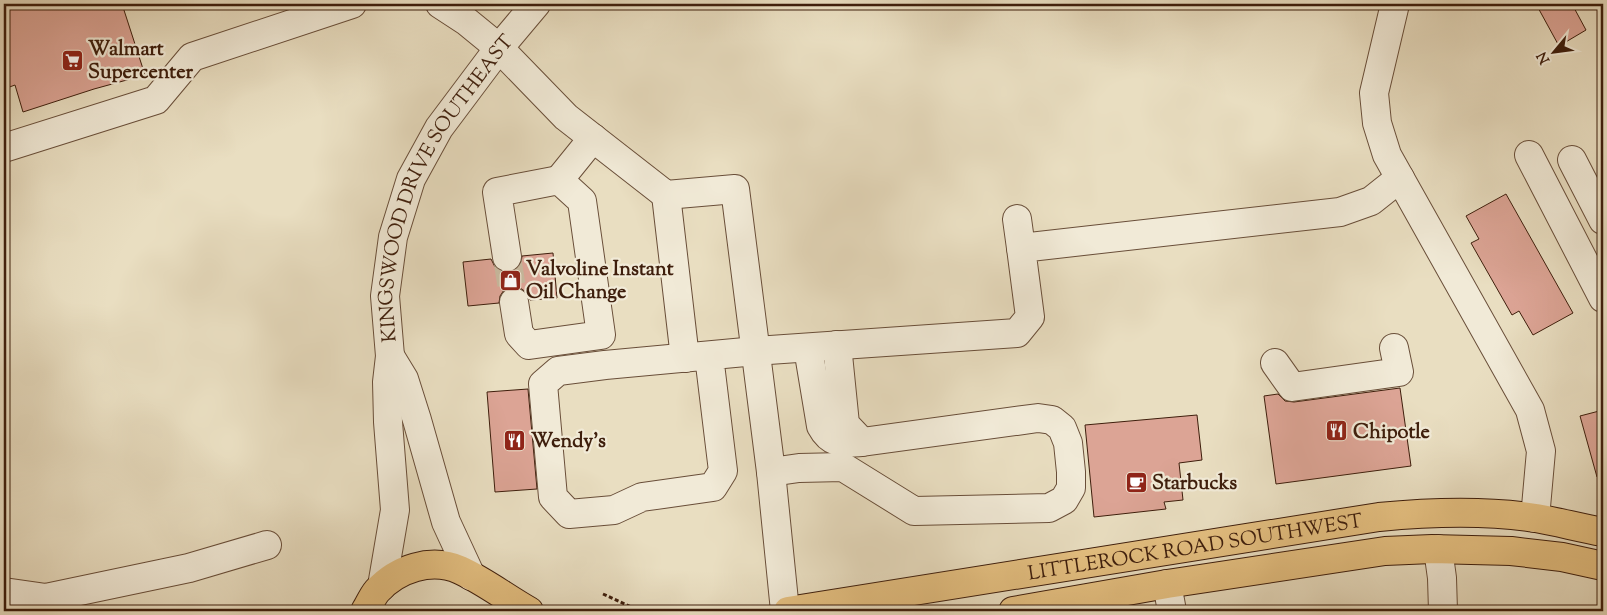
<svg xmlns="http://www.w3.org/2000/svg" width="1607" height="615" viewBox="0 0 1607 615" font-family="'Sorts Mill Goudy',serif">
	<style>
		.building { fill: #dca495; stroke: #3e1e0c }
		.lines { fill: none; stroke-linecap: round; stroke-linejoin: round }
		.minor-tunnel { stroke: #c7b89d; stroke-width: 28; stroke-dasharray: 28 14; stroke-linecap: butt }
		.minor-casing { stroke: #694e39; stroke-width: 30 }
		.major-casing { stroke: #3e1e0c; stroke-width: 30 }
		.path { stroke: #3e1e0c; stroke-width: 3; stroke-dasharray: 4 2.5; stroke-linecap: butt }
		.minor { stroke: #f1ead7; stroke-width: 28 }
		.major { stroke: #e4bf80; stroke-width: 28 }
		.labels { text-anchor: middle; stroke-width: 4.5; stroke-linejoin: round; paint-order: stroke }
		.poi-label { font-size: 20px; font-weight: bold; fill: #3e1e0c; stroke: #f1ead7; text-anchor: start }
		.street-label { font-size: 20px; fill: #3e1e0c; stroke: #f1ead7 }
	</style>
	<rect width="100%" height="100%" fill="#e9dec1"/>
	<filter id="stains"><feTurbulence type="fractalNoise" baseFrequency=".004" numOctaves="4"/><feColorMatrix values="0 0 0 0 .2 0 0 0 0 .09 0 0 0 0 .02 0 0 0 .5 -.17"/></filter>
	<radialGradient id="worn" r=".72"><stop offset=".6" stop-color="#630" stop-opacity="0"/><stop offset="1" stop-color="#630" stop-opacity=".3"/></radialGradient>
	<!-- building -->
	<g class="building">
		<polygon points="4,4 122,4 145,75 94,89 23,112 15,85 4,89"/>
		<polygon points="1536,4 1572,4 1586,30 1559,46"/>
		<polygon points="1506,194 1573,313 1533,335 1519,311 1512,315 1471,243 1479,239 1466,216"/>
		<polygon points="553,253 557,298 530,300 526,292 520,288 512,287 504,290 500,296 499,303 468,306 463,262 491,259 495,267 502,272 509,272 517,269 521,263 522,256"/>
		<polygon points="1400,388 1411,466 1276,484 1264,396 1278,394 1285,401 1294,402"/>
		<polygon points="528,389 537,489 495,492 487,392"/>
		<polygon points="1603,410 1603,476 1597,477 1580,416"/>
		<polygon points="1197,415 1202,460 1179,463 1183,500 1164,502 1166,509 1094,517 1085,425"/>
	</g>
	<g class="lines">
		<!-- minor-tunnel -->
		<polyline class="minor-tunnel" points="507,257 514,302"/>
		<defs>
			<g id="minor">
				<polyline points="440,4 466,21 499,48 566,117 666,195 735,189 771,472 785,611"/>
				<polyline points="1395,4 1374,93 1377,123 1387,155 1530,410 1541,451 1535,518"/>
				<polyline points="4,148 156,100 192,57 352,4"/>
				<polyline points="1529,155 1603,298"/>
				<polyline points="1572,160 1603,220"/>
				<polyline points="559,180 593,138"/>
				<polyline points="666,195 685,358"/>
				<polyline points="1017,219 1021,248"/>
				<polyline points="507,257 497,192 559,180 582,201 601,335 529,345 519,334 514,302"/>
				<path d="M808,348L821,426C831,445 843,443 862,442"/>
				<polyline points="390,356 404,379 417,420 446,522 471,576"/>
				<polyline points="709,356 723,471 713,487 642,497 614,510 569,514 553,497 543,384 558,371 605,365 756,351 1017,333 1030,317 1021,248 1340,212 1371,201 1400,178"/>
				<polyline points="1275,363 1292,387 1399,372 1394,348"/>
				<polyline points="771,472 799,468 843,467 914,511 1049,508 1064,500 1071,488 1071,472 1068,443 1062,428 1052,420 1038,418 862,442 845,424 837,345"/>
				<polyline points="1438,549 1442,578 1443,611"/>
				<polyline points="1167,584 1172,611"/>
				<path id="s1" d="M382,586L395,510L388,422L387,382L390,356L385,296L393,237L411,179L439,128L499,48L536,4"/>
				<polyline points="4,592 46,598 189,568 267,545"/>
			</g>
			<g id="major">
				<path d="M365,611C369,605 372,597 377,591C397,569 431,557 460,570C484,581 506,598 529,611"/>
				<path id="s2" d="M788,611L1379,517C1431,512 1484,510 1536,518C1558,522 1581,528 1603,532"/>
				<polyline points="1013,611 1167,584 1385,551 1432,549 1511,551 1562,557 1603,566"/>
			</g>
		</defs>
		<!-- minor casing -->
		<use href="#minor" class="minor-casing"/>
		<!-- major casing -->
		<use href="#major" class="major-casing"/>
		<!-- path -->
		<polyline class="path" points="603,594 640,611"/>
		<!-- minor -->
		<use href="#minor" class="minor"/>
		<!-- major -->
		<use href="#major" class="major"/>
	</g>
	<!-- icons -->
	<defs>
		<symbol id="supermarket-square" viewBox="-11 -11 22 22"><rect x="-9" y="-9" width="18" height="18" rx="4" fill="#8f2418" stroke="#f1ead7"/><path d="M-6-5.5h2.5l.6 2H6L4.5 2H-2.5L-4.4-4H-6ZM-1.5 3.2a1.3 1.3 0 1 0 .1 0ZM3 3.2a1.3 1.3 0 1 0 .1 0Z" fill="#fff"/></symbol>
		<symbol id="shop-square" viewBox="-11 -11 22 22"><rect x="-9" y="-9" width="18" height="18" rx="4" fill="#8f2418" stroke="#f1ead7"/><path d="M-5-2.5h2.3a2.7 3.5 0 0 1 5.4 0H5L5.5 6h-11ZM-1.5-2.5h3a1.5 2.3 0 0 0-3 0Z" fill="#fff"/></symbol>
		<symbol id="restaurant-square" viewBox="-11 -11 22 22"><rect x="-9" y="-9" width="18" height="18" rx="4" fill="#8f2418" stroke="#f1ead7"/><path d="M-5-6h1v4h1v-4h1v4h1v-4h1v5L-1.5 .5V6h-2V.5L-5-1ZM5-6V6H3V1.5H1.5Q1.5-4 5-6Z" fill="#fff"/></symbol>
		<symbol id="cafe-square" viewBox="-11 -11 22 22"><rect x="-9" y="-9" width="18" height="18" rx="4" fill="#8f2418" stroke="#f1ead7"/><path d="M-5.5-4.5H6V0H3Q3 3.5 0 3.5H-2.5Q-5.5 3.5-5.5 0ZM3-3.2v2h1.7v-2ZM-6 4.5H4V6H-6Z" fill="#fff"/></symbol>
	</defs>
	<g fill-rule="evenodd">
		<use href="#supermarket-square" x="60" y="48" width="25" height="25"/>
		<use href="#shop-square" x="498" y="268" width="25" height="25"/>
		<use href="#restaurant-square" x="1324" y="418" width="25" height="25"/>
		<use href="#restaurant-square" x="502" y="428" width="25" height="25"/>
		<use href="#cafe-square" x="1124" y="470" width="25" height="25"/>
	</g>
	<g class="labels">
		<!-- poi labels -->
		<g class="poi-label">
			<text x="88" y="55">Walmart<tspan x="88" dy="23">Supercenter</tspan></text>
			<text x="526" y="275">Valvoline Instant<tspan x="526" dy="23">Oil Change</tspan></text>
			<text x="1353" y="438">Chipotle</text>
			<text x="531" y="447">Wendy's</text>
			<text x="1152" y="489">Starbucks</text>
		</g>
		<!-- street labels -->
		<g class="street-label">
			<text dy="7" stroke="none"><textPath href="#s1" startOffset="415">KINGSWOOD DRIVE SOUTHEAST</textPath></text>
			<text dy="7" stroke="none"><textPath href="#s2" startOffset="412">LITTLEROCK ROAD SOUTHWEST</textPath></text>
		</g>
	</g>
	<!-- margin -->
	<rect width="1607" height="615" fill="none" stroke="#e9dec1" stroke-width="20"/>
	<rect x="5" y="5" width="1597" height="605" fill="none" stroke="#3e1e0c" stroke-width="2.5"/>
	<rect x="10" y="10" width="1587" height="595" fill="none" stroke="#3e1e0c"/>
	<!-- north arrow -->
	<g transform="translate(1554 52) rotate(241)" stroke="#f1ead7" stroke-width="4" paint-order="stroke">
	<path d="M0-4L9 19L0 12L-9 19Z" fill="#3e1e0c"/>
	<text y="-8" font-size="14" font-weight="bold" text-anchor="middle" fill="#3e1e0c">N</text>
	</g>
	<rect width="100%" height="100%" filter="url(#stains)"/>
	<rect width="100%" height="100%" fill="url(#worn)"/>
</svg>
